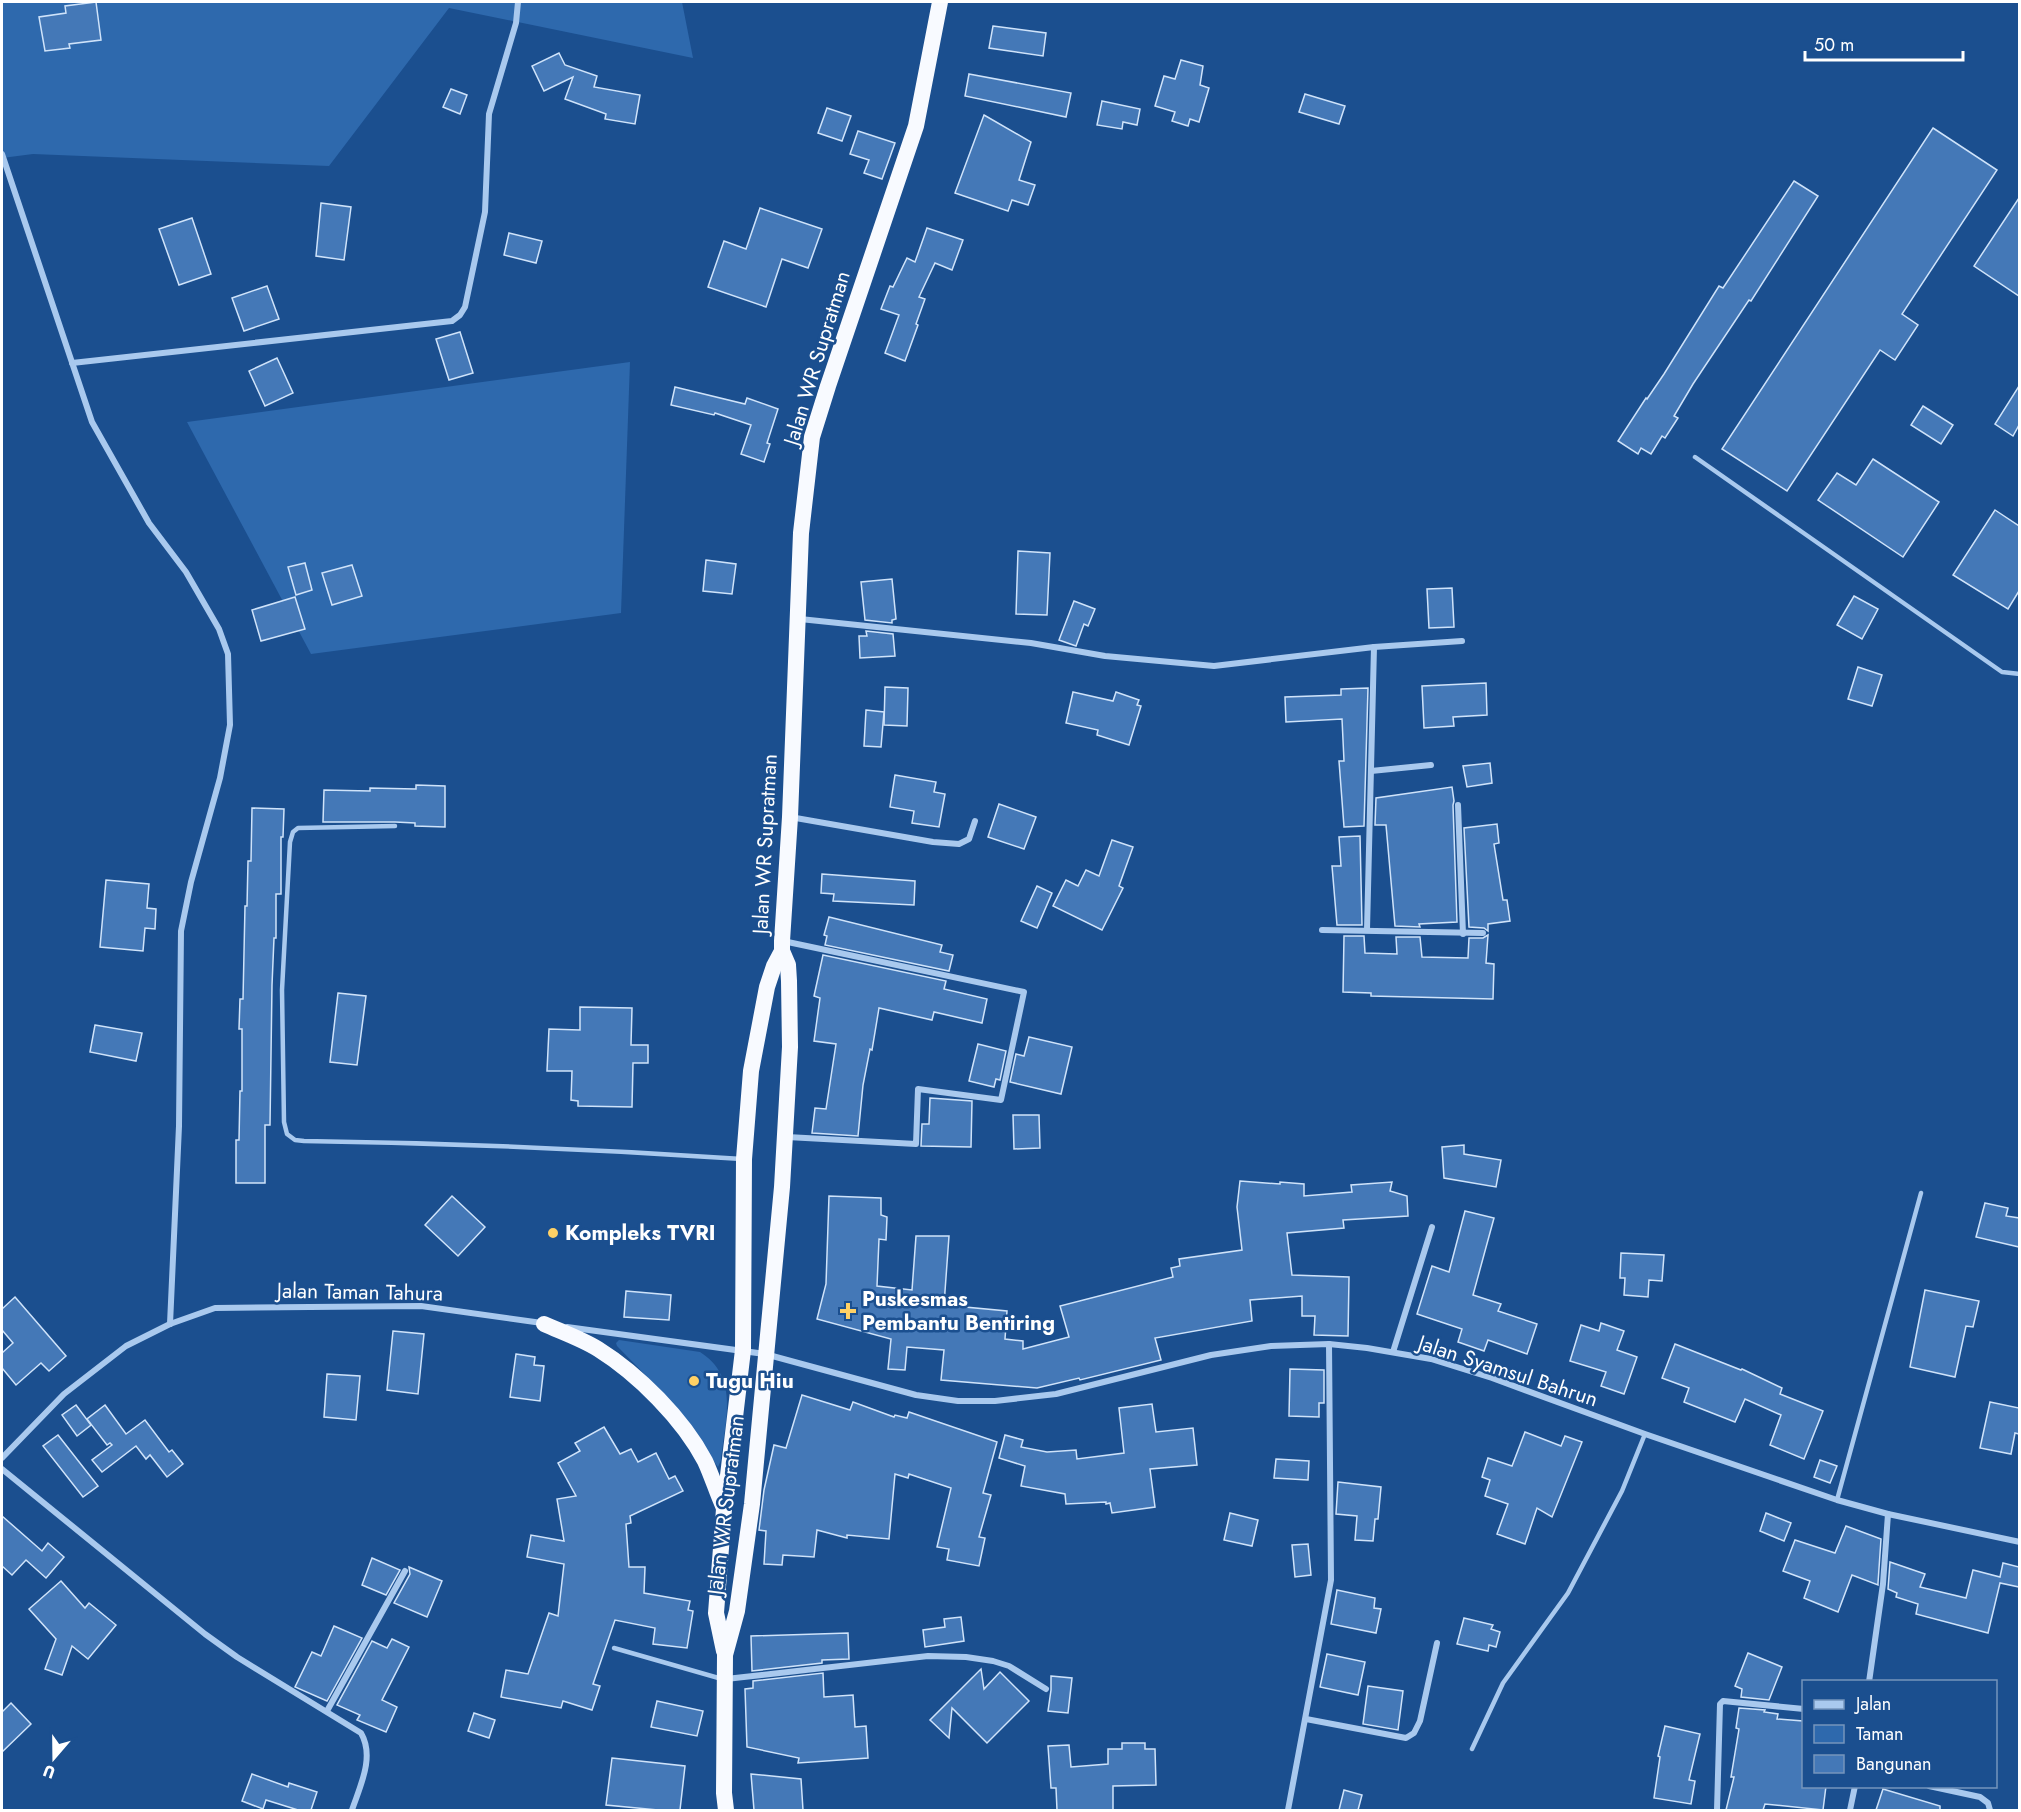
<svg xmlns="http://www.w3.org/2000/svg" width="2021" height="1812" viewBox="0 0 2021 1812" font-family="Jost,sans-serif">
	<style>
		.green { fill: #2e69ad }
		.building { fill: #4478b7; stroke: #cfe3fa; stroke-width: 1.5 }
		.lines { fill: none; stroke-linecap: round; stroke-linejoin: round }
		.service { stroke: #a9c9ee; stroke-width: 4.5 }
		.minor { stroke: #a9c9ee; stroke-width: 6 }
		.trunk { stroke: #f8faff; stroke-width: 16 }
		.poi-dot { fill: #ffd166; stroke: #1b4f8f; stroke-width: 2 }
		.labels { text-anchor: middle; stroke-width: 5; stroke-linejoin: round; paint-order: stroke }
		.street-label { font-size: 21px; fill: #fff; stroke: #1b4f8f }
		.poi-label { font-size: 21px; font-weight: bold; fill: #fff; stroke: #1b4f8f; text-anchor: start }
	</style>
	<rect width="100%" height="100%" fill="#1b4f8f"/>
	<!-- green -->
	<g class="green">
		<polygon points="2,2 682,2 693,58 449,8 329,166 33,154 2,158"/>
		<polygon points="630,362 621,613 311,654 187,422"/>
		<path d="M619,1340L700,1352C740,1377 725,1422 721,1460L718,1467L662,1392L617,1346L616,1343Z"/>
	</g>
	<!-- building -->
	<g class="building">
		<polygon points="96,2 101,40 69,44 70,48 45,51 39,17 66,13 65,6"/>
		<polygon points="993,26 1046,33 1043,56 989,48"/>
		<polygon points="559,53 565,65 597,76 594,87 640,95 635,124 605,119 606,114 565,99 573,77 544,91 532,66"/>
		<polygon points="1181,60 1203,66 1200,85 1209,88 1199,122 1190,119 1188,126 1172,121 1175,112 1155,106 1164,76 1175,79"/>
		<polygon points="969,74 1071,93 1066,117 965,96"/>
		<polygon points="451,89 467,95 460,114 443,107"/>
		<polygon points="1305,94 1345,106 1339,124 1299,112"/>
		<polygon points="1102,101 1140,109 1137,125 1123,122 1122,129 1097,125"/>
		<polygon points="827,108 851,116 842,141 818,133"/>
		<polygon points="984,115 1031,142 1019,180 1035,185 1028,205 1012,200 1008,211 955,193"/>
		<polygon points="1933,128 1997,170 1902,314 1918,325 1895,360 1880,350 1787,491 1722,449"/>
		<polygon points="858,131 895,143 882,179 864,173 869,160 850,154"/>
		<polygon points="1794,181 1818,196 1751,301 1749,300 1693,384 1674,416 1678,418 1665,438 1662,436 1651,454 1641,448 1638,454 1618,441 1646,398 1647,399 1664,374 1719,286 1723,288"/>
		<polygon points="2019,198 2019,296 1974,266"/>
		<polygon points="321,203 351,207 344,260 316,256"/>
		<polygon points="760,208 822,229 808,268 782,259 766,307 708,287 724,241 746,249"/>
		<polygon points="192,218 211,274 179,285 159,229"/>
		<polygon points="927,228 963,240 952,270 935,263 919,297 925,299 916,324 918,325 905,361 885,353 899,315 881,309 890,286 893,287 907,258 915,262"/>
		<polygon points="509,233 542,241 536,263 504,255"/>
		<polygon points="267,286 279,319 244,331 232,298"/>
		<polygon points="460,332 473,373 449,380 436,339"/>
		<polygon points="277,358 293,393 265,406 249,371"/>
		<polygon points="2019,386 2019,425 2013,436 1995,424"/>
		<polygon points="675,387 745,404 747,398 778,409 767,443 770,444 764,462 741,454 751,425 715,413 714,415 671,405"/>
		<polygon points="1923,406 1953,425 1941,444 1911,425"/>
		<polygon points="1873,459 1939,502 1903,557 1818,500 1837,473 1856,485"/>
		<polygon points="1995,510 2019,526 2019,591 2008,609 1953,575"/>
		<polygon points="1018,551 1050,553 1047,615 1016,614"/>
		<polygon points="706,560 736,564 732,594 703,591"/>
		<polygon points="305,563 312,590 296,595 288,567"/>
		<polygon points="352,565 362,596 332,605 322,573"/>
		<polygon points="892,579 896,619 892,620 892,623 865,620 861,582"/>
		<polygon points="1452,588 1454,627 1429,628 1427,589"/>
		<polygon points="1854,596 1878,609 1862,639 1837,625"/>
		<polygon points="295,597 305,629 261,641 252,610"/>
		<polygon points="1074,601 1095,609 1088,626 1084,624 1076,646 1059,640"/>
		<polygon points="866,631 893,634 895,656 860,658 859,636 867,636"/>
		<polygon points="1858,667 1882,675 1872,706 1848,699"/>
		<polygon points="1486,683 1487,715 1453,717 1454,726 1424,728 1422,686"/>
		<polygon points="885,687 908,688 907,726 884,725"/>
		<polygon points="1368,688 1364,826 1344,827 1339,761 1344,761 1342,719 1286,722 1285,697 1341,695 1341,689"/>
		<polygon points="1073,692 1113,701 1116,692 1139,700 1137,705 1141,706 1129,745 1097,735 1098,730 1066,723"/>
		<polygon points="866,710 884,712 881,747 864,746"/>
		<polygon points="1490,763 1492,783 1467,787 1463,766"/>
		<polygon points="895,775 936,782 934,792 945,794 939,827 912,823 914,811 890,807"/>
		<polygon points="416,785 445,786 445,827 415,826 415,823 395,822 323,822 324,790 370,791 370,788 416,789"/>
		<polygon points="1452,787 1454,801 1453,805 1457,922 1419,924 1420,927 1395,926 1386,825 1375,825 1376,798"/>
		<polygon points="999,804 1036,817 1024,849 988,837"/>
		<polygon points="252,808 284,809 283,837 281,837 281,894 276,894 276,938 274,938 272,985 270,1125 265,1125 265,1183 236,1183 236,1140 239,1140 240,1091 242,1091 242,1029 239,1029 240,999 243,999 245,906 247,906 248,861 251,861"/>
		<polygon points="1497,824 1499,843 1494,844 1503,900 1507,900 1510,921 1488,924 1488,931 1484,928 1469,927 1464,828"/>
		<polygon points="1360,836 1362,925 1337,925 1332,866 1341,866 1339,837"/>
		<polygon points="1112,840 1133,847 1119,886 1123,888 1102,930 1053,906 1066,880 1078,886 1086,870 1099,876"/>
		<polygon points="822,874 915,881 914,905 833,901 834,894 821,893"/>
		<polygon points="106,880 149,884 147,908 156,909 155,929 145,928 143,951 100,947"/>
		<polygon points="1037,886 1052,893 1037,928 1021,921"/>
		<polygon points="829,917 942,945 940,952 953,955 949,971 825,945 827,936 824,935"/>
		<polygon points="1488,935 1486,963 1494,964 1493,999 1371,996 1371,993 1343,992 1344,936 1364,936 1365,953 1397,954 1396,937 1420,937 1422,957 1468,958 1469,938 1483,938"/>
		<polygon points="823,955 946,981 944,989 987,999 982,1023 934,1012 932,1020 879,1008 872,1050 870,1049 863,1085 858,1136 812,1133 815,1108 826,1109 836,1044 814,1041 820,998 814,996"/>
		<polygon points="338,993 366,996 357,1065 330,1062"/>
		<polygon points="580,1007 632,1008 631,1045 648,1045 648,1063 633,1063 632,1107 578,1106 578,1101 571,1100 572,1071 547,1071 549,1029 580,1030"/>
		<polygon points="95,1025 142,1033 136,1061 90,1052"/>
		<polygon points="1029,1037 1072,1047 1061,1094 1010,1082 1016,1054 1024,1056"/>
		<polygon points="978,1044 1006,1051 1000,1080 996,1079 994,1087 969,1081"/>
		<polygon points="930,1098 972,1101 971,1147 921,1146 922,1124 929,1124"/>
		<polygon points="1013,1115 1039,1115 1040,1148 1014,1149"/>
		<polygon points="1464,1145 1464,1154 1501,1160 1496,1187 1444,1178 1442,1147"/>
		<polygon points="1240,1181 1280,1184 1280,1182 1304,1184 1304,1196 1352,1192 1351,1185 1392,1182 1390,1191 1407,1196 1408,1216 1343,1220 1344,1228 1287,1233 1292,1275 1349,1277 1348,1336 1314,1335 1315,1316 1302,1316 1302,1296 1250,1300 1252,1321 1155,1338 1161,1360 1080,1380 1079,1378 1037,1388 941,1380 944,1350 907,1347 905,1370 888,1369 891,1339 817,1319 826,1284 829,1196 881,1198 881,1215 887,1217 886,1240 879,1239 877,1286 912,1290 916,1236 949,1236 944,1305 1007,1311 1005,1339 1023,1341 1023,1349 1069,1337 1060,1306 1173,1277 1171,1268 1180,1266 1179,1259 1242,1250 1237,1207"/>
		<polygon points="452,1196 485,1227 458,1256 425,1225"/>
		<polygon points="1985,1203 2008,1208 2006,1216 2019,1218 2019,1247 1976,1237"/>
		<polygon points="1465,1211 1494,1218 1473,1295 1501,1304 1498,1311 1537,1324 1527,1354 1488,1340 1484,1351 1458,1342 1462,1329 1417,1314 1432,1266 1449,1272"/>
		<polygon points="1621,1253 1664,1255 1662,1281 1649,1280 1648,1297 1624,1295 1625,1278 1620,1278"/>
		<polygon points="1925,1290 1979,1301 1973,1327 1966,1326 1955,1377 1910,1367"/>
		<polygon points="626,1291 671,1295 669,1320 624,1317"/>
		<polygon points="15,1297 66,1356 49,1371 41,1363 16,1385 2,1368 2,1353 13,1343 2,1330 2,1309"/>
		<polygon points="1601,1323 1624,1331 1617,1350 1637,1357 1624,1394 1601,1386 1606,1372 1570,1361 1581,1325 1599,1331"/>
		<polygon points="393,1331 424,1334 418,1394 387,1390"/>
		<polygon points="1675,1344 1741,1370 1742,1369 1782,1388 1780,1394 1823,1411 1804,1459 1770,1445 1781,1415 1745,1399 1735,1422 1684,1402 1689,1388 1662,1378"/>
		<polygon points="516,1354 535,1357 534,1365 544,1366 540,1401 510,1397"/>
		<polygon points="1290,1369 1324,1370 1324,1403 1319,1403 1319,1417 1289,1416"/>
		<polygon points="327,1374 360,1376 356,1420 324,1417"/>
		<polygon points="802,1395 850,1410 853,1402 894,1417 895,1415 907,1418 909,1412 997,1442 983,1493 991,1495 979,1537 985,1538 979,1566 947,1560 949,1549 937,1547 951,1488 909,1474 908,1478 895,1474 889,1539 847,1535 847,1538 817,1530 814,1557 783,1555 782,1565 764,1564 766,1531 759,1530 764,1490 774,1445 786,1448"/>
		<polygon points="1990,1402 2019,1408 2019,1434 2015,1433 2011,1454 1980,1448"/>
		<polygon points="1152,1404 1156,1432 1193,1428 1197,1465 1150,1469 1155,1507 1112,1513 1110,1503 1106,1504 1106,1502 1066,1504 1065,1494 1021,1486 1025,1466 999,1458 1005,1435 1023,1440 1021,1447 1047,1452 1076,1450 1077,1459 1124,1453 1119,1408"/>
		<polygon points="76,1405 91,1425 77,1436 62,1415"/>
		<polygon points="105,1405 126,1434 145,1420 169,1452 172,1450 183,1464 167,1477 150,1455 146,1459 136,1446 102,1472 92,1460 112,1445 110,1443 107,1445 87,1419"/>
		<polygon points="604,1427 620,1454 631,1449 638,1462 656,1453 669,1479 675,1476 683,1491 630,1516 631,1523 626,1524 629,1567 645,1567 644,1593 690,1601 688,1610 693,1611 687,1648 653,1644 655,1628 615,1620 593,1684 600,1686 592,1710 563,1701 561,1708 501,1697 506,1670 528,1674 549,1613 558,1616 564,1564 527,1557 531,1535 564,1541 557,1499 576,1496 558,1463 580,1451 575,1443"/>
		<polygon points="1525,1432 1561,1446 1565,1436 1582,1442 1552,1517 1537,1508 1525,1544 1497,1534 1508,1504 1485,1496 1490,1480 1482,1477 1488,1458 1512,1466"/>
		<polygon points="58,1435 98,1486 83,1497 43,1446"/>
		<polygon points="1276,1459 1309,1461 1308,1480 1274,1478"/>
		<polygon points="1820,1460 1837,1466 1830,1483 1814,1477"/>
		<polygon points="1338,1482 1381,1487 1378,1519 1375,1519 1373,1541 1355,1540 1357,1516 1336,1514"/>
		<polygon points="1230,1513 1258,1520 1252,1546 1224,1540"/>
		<polygon points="1766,1513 1791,1523 1784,1541 1760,1531"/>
		<polygon points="2,1516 42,1551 48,1543 64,1557 46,1578 26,1560 12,1575 2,1566"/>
		<polygon points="1846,1526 1881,1539 1878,1583 1878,1585 1852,1575 1838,1612 1804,1598 1810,1581 1783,1571 1795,1540 1835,1553"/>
		<polygon points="1308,1544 1311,1575 1295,1577 1292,1545"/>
		<polygon points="372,1558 400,1570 386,1595 362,1585"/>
		<polygon points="1890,1562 1925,1574 1920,1587 1966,1598 1973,1570 2000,1577 2003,1563 2019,1567 2019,1587 2000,1583 1988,1633 1916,1614 1918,1604 1896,1597 1897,1593 1888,1589"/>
		<polygon points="409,1567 442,1581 427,1617 394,1603 410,1574"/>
		<polygon points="61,1581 85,1608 89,1603 116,1625 88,1659 72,1646 62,1675 45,1669 56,1639 29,1609"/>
		<polygon points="1337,1590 1375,1598 1374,1608 1381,1609 1376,1633 1331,1624"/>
		<polygon points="961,1617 964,1641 925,1647 923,1630 945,1627 944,1619"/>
		<polygon points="1464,1618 1493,1625 1491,1629 1500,1632 1496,1647 1489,1645 1488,1651 1457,1644"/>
		<polygon points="334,1626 362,1638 327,1701 295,1687 312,1652 321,1656"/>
		<polygon points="848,1633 849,1659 822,1660 822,1663 752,1671 751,1636"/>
		<polygon points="392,1639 409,1647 382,1700 397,1707 386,1732 357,1720 360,1715 337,1705 372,1641 387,1648"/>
		<polygon points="1748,1653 1782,1667 1769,1700 1741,1697 1742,1689 1735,1686"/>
		<polygon points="1327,1654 1365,1662 1358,1695 1320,1687"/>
		<polygon points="981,1669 984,1689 1000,1672 1029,1701 987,1743 952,1708 949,1738 930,1720"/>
		<polygon points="823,1673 824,1697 853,1695 855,1727 866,1726 868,1758 798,1763 799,1758 747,1747 745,1689 753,1688 753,1681"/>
		<polygon points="1051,1676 1072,1678 1068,1713 1048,1711 1051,1690"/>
		<polygon points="1368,1686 1403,1691 1398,1730 1363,1724"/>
		<polygon points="657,1701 703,1711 697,1736 651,1727"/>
		<polygon points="11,1703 31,1724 2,1752 2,1712"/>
		<polygon points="1739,1708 1765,1710 1764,1712 1778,1714 1777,1719 1803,1721 1803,1786 1826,1786 1823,1810 1765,1804 1763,1810 1726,1810 1734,1777 1731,1777 1739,1729 1736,1728"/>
		<polygon points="474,1713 495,1720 489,1738 468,1731"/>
		<polygon points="1665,1726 1700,1734 1689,1780 1695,1781 1691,1804 1654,1798 1660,1757 1658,1756"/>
		<polygon points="1122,1743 1145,1743 1145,1749 1155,1749 1156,1785 1113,1786 1113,1810 1057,1810 1056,1788 1051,1788 1048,1746 1069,1745 1071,1767 1108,1764 1108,1749 1122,1749"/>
		<polygon points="612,1758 685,1766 680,1810 658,1810 606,1805"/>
		<polygon points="252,1774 288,1787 289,1783 317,1792 311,1810 298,1810 266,1800 263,1809 242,1801"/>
		<polygon points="751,1774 801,1779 803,1810 754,1810"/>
		<polygon points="1883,1789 1940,1806 1940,1810 1876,1810"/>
		<polygon points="1344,1790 1362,1795 1358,1810 1339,1810"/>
	</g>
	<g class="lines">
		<!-- service -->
		<g class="service">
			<polyline points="1695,457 2002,672 2020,674"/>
			<path d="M395,826L298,828L293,832L290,842L282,990L284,1122L287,1134L295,1140L304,1141C450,1143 596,1149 742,1159"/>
			<polyline points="1837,1500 1921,1193"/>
			<polyline points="614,1648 722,1679"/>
			<polyline points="1472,1749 1503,1683 1568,1593 1622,1491 1645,1434"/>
		</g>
		<!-- minor -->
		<g class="minor">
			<polyline points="2,154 92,422 149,523 186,572 219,629 228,654 230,725 220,778 191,882 181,931 179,1126 170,1324"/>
			<polyline points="72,363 452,321 460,315 465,307 485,212 489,114 516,23 518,2"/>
			<polyline points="800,619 1031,643 1105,656 1214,666 1374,647 1462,641"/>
			<polyline points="1371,771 1431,765"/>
			<polyline points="1458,805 1463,934"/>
			<polyline points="790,817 933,842 959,844 969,839 975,821"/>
			<polyline points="1322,930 1483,933"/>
			<polyline points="1367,930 1374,647"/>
			<polyline points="783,941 1024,992 1001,1100 918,1089 916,1144 787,1137"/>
			<polyline points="567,1327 765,1354 916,1395 958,1401 995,1401 1056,1394 1211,1355 1271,1346 1329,1344 1367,1348 1431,1359 1492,1378 1645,1434 1837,1500 1888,1514 2020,1542"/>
			<polyline points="1393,1352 1432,1227"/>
			<polyline points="2,1458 64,1394 126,1346 170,1324 215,1308 421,1306 542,1323"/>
			<path d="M2,1469L205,1634L237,1657L361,1733C375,1757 360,1786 352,1810"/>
			<polyline points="726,1679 928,1656 966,1657 993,1661 1009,1666 1046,1689"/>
			<polyline points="1869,1682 1883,1584 1888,1514"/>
			<polyline points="327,1711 405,1571"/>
			<polyline points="1306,1719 1406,1738 1414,1733 1420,1721 1437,1643"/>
			<polyline points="1929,1786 1980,1797 1988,1803 1990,1810"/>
			<polyline points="1288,1810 1331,1580 1329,1344"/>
			<polyline points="1717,1810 1720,1704 1723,1701 1804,1709"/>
			<polyline points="1850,1810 1855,1786"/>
		</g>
		<!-- trunk -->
		<g class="trunk">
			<path d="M544,1324C562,1332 582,1339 598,1349C638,1374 683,1419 705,1461C712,1476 717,1493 724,1508"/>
			<polyline points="724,1651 716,1613 724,1509 743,1350 744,1159 751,1071 767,987 774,966 782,951"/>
			<polyline points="726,1810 724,1793 725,1655 737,1611 752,1504 782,1187 790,1047 789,981 788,965 782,951 782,941 790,817 801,533 812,437 828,386 916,126 940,2"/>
		</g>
	</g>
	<!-- markers -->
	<g class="poi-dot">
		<circle cx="553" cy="1233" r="6"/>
		<path d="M845 1302h6v6h6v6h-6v6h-6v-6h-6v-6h6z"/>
		<circle cx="694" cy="1381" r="6"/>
	</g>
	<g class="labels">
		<!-- street labels -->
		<g class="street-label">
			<text transform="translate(817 358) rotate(-73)" y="7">Jalan WR Supratman</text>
			<text transform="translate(765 844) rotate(-87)" y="7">Jalan WR Supratman</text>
			<text transform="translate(360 1292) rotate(1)" y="7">Jalan Taman Tahura</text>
			<text transform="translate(1508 1371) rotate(18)" y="7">Jalan Syamsul Bahrun</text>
			<text transform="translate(726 1505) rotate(-83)" y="7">Jalan WR Supratman</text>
		</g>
		<!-- poi labels -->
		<g class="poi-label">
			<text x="565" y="1240">Kompleks TVRI</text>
			<text x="862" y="1306">Puskesmas<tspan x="862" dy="24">Pembantu Bentiring</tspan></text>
			<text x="706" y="1388">Tugu Hiu</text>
		</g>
	</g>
	<!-- border -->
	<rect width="2021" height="1812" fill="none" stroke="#ffffff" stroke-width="6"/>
	<!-- legend -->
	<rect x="1802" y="1680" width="195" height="108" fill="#1b4f8f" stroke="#7695bc" stroke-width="1.5"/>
	<rect x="1814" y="1700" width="30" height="9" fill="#a9c9ee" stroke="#7695bc" stroke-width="1.5"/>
	<text x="1856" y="1710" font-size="18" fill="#ffffff">Jalan</text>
	<rect x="1814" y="1725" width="30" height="18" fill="#2e69ad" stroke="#7695bc" stroke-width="1.5"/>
	<text x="1856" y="1740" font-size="18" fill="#ffffff">Taman</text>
	<rect x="1814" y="1755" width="30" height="18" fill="#4478b7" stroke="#7695bc" stroke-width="1.5"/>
	<text x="1856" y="1770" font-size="18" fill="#ffffff">Bangunan</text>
	<!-- north arrow -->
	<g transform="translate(54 1758) rotate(200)" stroke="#1b4f8f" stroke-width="4.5" paint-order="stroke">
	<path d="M0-4.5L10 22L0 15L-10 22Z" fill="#ffffff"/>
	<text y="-9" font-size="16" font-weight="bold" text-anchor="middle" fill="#ffffff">U</text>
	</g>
	<!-- scale -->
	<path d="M1805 51v9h158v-9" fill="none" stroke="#ffffff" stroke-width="3"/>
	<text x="1814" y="51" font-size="18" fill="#ffffff" stroke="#1b4f8f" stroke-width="4.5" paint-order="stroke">50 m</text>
</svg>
